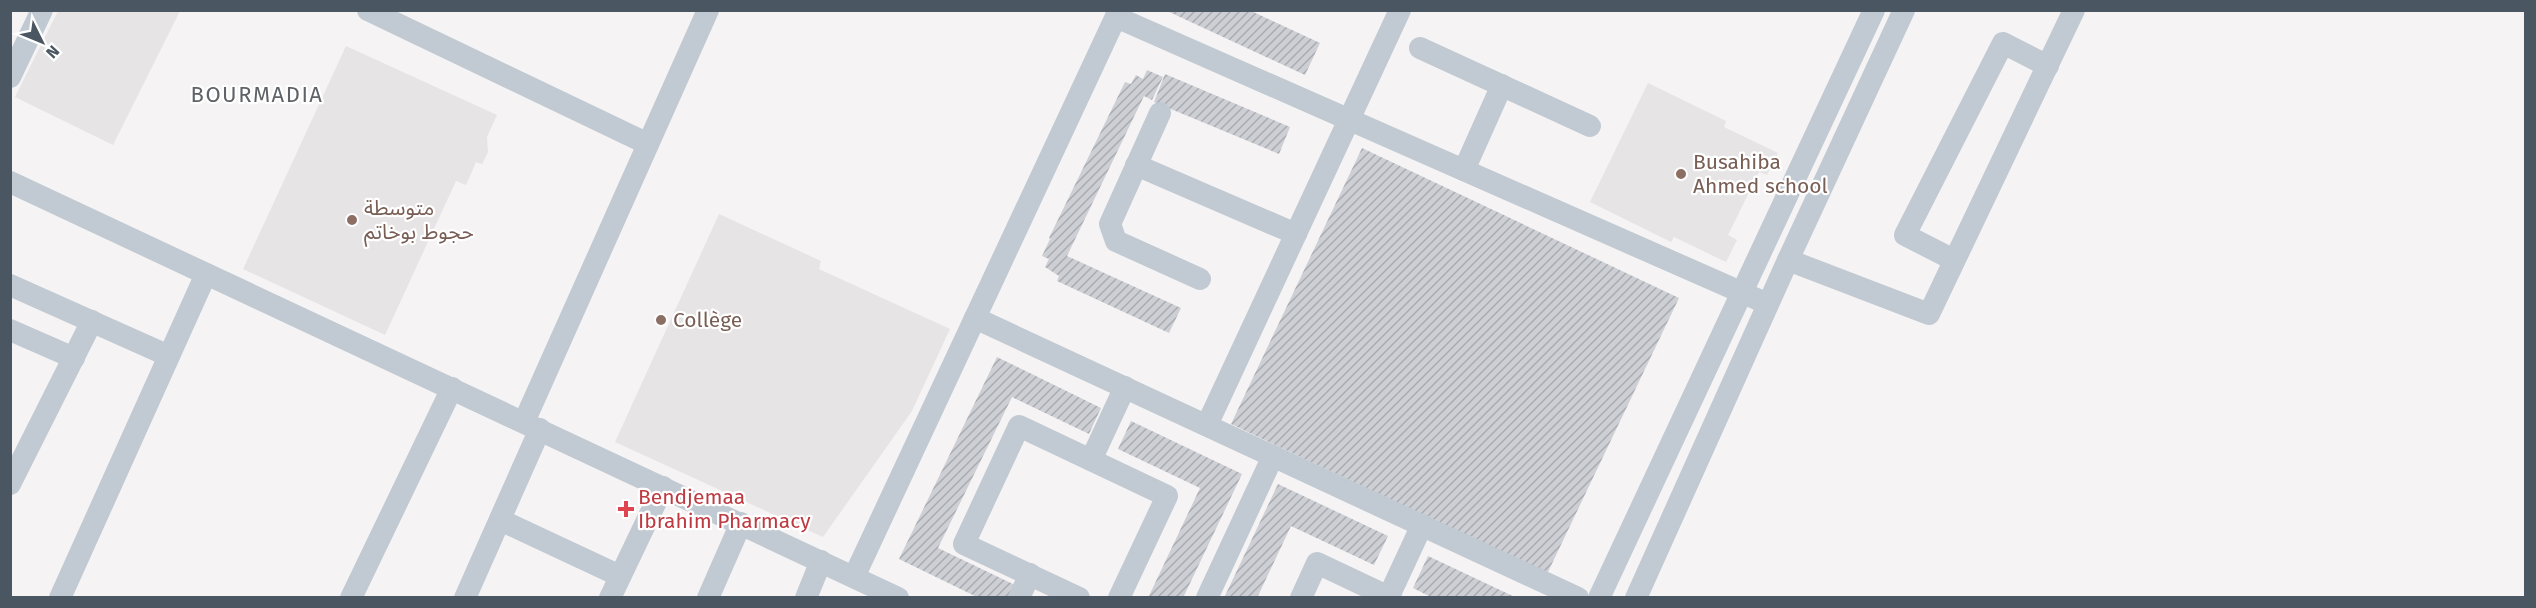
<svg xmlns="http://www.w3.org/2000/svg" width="2536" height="608" viewBox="0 0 2536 608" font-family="'Fira Sans','Noto Sans Arabic',sans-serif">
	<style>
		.education { fill: #e6e4e5 }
		.building { fill: url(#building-hatch) }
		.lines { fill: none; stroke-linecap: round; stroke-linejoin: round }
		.minor { stroke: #c1cad2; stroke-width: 22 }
		.education-dot { fill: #8d6e63; stroke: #fff; stroke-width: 2 }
		.health-dot { fill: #e0444e; stroke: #fff; stroke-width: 2 }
		.labels { text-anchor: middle; stroke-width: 4.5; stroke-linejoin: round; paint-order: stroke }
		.education-label { font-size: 21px; fill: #785e54; stroke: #fff; text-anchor: start }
		.health-label { font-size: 21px; fill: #be3a42; stroke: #fff; text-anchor: start }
		.neighbourhood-label { font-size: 22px; letter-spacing: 1.5px; fill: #5f6368; stroke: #fff }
	</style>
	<defs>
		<pattern id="building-hatch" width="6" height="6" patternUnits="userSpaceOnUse" patternTransform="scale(1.5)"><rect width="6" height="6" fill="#cdcfd5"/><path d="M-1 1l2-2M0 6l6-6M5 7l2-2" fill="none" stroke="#a8abb0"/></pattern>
	</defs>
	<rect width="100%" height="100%" fill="#f5f3f3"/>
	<!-- education -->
	<g class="education">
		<polygon points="58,11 180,11 113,145 15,97"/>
		<polygon points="346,46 497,115 487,137 488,152 482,164 476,162 466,185 456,181 385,335 243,269"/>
		<polygon points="1648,83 1726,121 1724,127 1778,153 1767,175 1759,172 1728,235 1737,240 1726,262 1674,237 1671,242 1590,202"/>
		<polygon points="719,214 821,261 819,269 950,329 912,411 823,537 615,442"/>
	</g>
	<!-- building -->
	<g class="building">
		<polygon points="1165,10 1249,10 1320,43 1305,75"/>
		<polygon points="1147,70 1163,77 1152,100 1144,96 1067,256 1181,308 1169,333 1057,281 1059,276 1045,267 1049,259 1042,256 1050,239 1055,242 1049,238 1125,82 1131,84 1136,75 1143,79"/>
		<polygon points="1165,74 1290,127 1279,154 1154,102"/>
		<polygon points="1362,148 1679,298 1547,574 1231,424"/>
		<polygon points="997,357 1101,408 1089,434 1012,397 938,548 1015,585 1009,598 979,598 899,559"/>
		<polygon points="1131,421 1242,474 1183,598 1148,598 1200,488 1118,449"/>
		<polygon points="1278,484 1388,536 1374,565 1291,526 1257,598 1224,598"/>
		<polygon points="1428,556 1517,598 1433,598 1413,588"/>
	</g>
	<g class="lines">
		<!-- minor -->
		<g class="minor">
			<polyline points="368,10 648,144"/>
			<polyline points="1116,17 1768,304"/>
			<polyline points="1420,48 1590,126"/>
			<polyline points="10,77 42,10"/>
			<polyline points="1160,113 1110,224 1116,241 1200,279"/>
			<polyline points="1136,165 1296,234"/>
			<polyline points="1464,170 1502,85"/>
			<polyline points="10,182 898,598"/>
			<polyline points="1788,260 1929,314 2074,10"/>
			<polyline points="1954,260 1905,235 2003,43 2048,66"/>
			<polyline points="10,285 169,356"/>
			<polyline points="975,318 1578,598"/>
			<polyline points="10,330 74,358"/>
			<polyline points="524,422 708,10"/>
			<polyline points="1207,425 1400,10"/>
			<polyline points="1091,460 1125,387"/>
			<polyline points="10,484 92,321"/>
			<polyline points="500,520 620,576"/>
			<polyline points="854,577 1119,10"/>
			<polyline points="1389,596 1422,525"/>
			<polyline points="60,598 206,274"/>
			<polyline points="351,598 452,388"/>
			<polyline points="465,598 540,429"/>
			<polyline points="610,598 663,487"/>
			<polyline points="708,598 741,523"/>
			<polyline points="806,598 821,561"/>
			<polyline points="1019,598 1030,574"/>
			<polyline points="1079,598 964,544 1019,426 1167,496 1119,598"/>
			<polyline points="1207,598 1273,456"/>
			<polyline points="1301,598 1317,563 1391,598"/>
			<polyline points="1599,598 1874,10"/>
			<polyline points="1636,598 1788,260 1904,10"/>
		</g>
	</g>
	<!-- markers -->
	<g class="education-dot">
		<circle cx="1681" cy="174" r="6"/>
		<circle cx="352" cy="220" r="6"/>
		<circle cx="661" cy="320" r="6"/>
	</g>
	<path class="health-dot" d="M623 500h6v6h6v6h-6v6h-6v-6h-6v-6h6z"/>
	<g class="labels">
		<!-- education labels -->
		<g class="education-label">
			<text x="1693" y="169">Busahiba<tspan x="1693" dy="24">Ahmed school</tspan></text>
			<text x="364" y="215">متوسطة<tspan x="364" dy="24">حجوط بوخاتم</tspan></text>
			<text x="673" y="327">Collège</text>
		</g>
		<!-- health labels -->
		<g class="health-label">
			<text x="638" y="504">Bendjemaa<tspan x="638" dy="24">Ibrahim Pharmacy</tspan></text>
		</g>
		<!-- neighbourhood labels -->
		<g class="neighbourhood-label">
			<text x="257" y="102">BOURMADIA</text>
		</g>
	</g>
	<!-- border -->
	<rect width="2536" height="608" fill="none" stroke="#4a5661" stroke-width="24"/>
	<!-- north arrow -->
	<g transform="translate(42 42) rotate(133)" stroke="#ffffff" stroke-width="4.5" paint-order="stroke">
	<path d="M0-4.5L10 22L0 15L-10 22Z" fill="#4a5661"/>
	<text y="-9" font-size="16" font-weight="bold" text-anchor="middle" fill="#4a5661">N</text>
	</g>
</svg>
